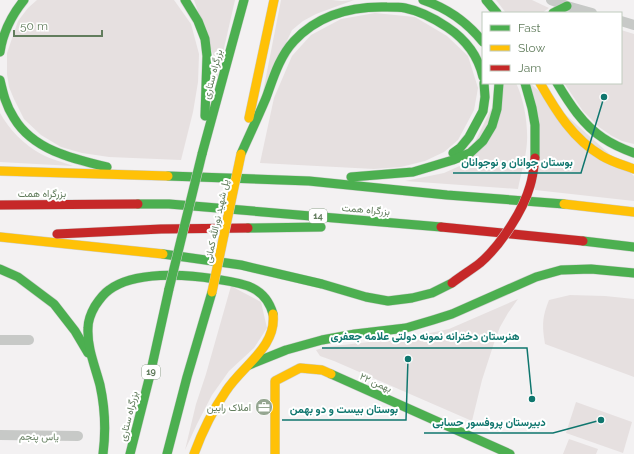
<svg xmlns="http://www.w3.org/2000/svg" width="634" height="454" viewBox="0 0 634 454" font-family="Raleway,Vazirmatn,sans-serif">
	<style>
		.green { fill: #e6e0e0 }
		.lines { fill: none; stroke-linecap: round; stroke-linejoin: round }
		.fast-casing { stroke: #cecfcd; stroke-width: 10 }
		.slow-casing { stroke: #cecfcd; stroke-width: 10 }
		.jam-casing { stroke: #cecfcd; stroke-width: 10 }
		.street { stroke: #c7c9c7; stroke-width: 10 }
		.fast { stroke: #4caf50; stroke-width: 9 }
		.slow { stroke: #ffc107; stroke-width: 9 }
		.jam { stroke: #c62828; stroke-width: 9 }
		.fast-bridge-casing { stroke: #cececd; stroke-width: 10; stroke-linecap: butt }
		.slow-bridge-casing { stroke: #cececd; stroke-width: 10; stroke-linecap: butt }
		.jam-bridge-casing { stroke: #cececd; stroke-width: 10; stroke-linecap: butt }
		.fast-bridge { stroke: #4caf50; stroke-width: 9 }
		.slow-bridge { stroke: #ffc107; stroke-width: 9 }
		.jam-bridge { stroke: #c62828; stroke-width: 9 }
		.labels { text-anchor: middle; stroke-width: 4; stroke-linejoin: round; paint-order: stroke }
		.shield { fill: #fff; stroke: #91a48e; stroke-width: 1 }
		.shield-label { font-size: 9px; font-weight: bold; fill: #627d5d }
		.street-label { font-size: 10px; fill: #627d5d; stroke: #fff }
		.poi-label { font-size: 10px; fill: #627d5d; stroke: #fff; text-anchor: end }
		.leader { fill: none; stroke: #0f766e; stroke-width: 1.5 }
		.callout-dot { fill: #0f766e; stroke: #fff; stroke-width: 1.5 }
		.callout-label { font-size: 11px; text-anchor: middle; font-weight: bold; fill: #0f766e; stroke: #fff; stroke-width: 4; stroke-linejoin: round; paint-order: stroke }
	</style>
	<rect width="100%" height="100%" fill="#f3f1f2"/>
	<!-- green -->
	<g class="green">
		<polygon points="37,0 174,0 191,24 199,54 198,82 193,112 181,160 109,157 82,153 61,147 41,135 24,119 14,99 9,87 7,74 7,53 18,21 28,8"/>
		<polygon points="194,0 235,0 214,92 215,71 214,57"/>
		<polygon points="281,0 332,0 342,1 354,0 316,14 303,21 292,30 263,92"/>
		<polygon points="496,0 532,0 549,8 542,13 506,13"/>
		<polygon points="375,13 415,17 447,36 468,56 478,88 474,110 458,140 444,152 425,161 401,167 374,169 260,163 274,98 292,56 311,35 341,19"/>
		<polygon points="621,30 634,34 634,144 622,141 612,136 599,127 583,111 564,83 621,83"/>
		<path d="M504,83H516C524,99 528,124 527,142C526,158 521,173 518,189L405,181L444,173L464,164Z"/>
		<polygon points="530,83 634,176 634,201 535,190"/>
		<path d="M0,113C9,129 24,145 41,154C50,159 63,162 73,166L0,162Z"/>
		<polygon points="231,286 261,302 267,328 254,348 229,371 212,395 197,424 185,450 196,404 206,374"/>
		<path d="M570,295L605,296L634,299V377L545,344C542,325 542,318 549,300Z"/>
		<polygon points="518,299 508,313 500,327 495,340 482,380 472,421 334,361 320,356 316,350 326,347 411,337 449,329"/>
		<polygon points="576,402 632,422 623,453 566,433"/>
		<polygon points="569,439 598,449 596,454 563,454"/>
	</g>
	<g class="lines">
		<defs>
			<g id="fast">
				<polyline points="185,0 198,21 205,39 207,56 205,116"/>
				<path d="M423,0C447,8 467,22 483,42"/>
				<polyline points="486,0 497,13"/>
				<polyline points="553,13 567,6"/>
				<path d="M0,52C3,32 11,16 24,0"/>
				<path d="M0,80C3,93 6,106 14,118C33,150 73,159 107,167"/>
				<polyline points="525,83 532,108 535,125 535,158"/>
				<path d="M557,83C569,103 583,125 603,138C612,144 623,149 634,153"/>
				<polyline points="453,153 460,148 469,137 483,111 485,97 484,83"/>
				<polyline points="202,154 244,0"/>
				<path d="M241,154C249,136 258,117 266,98C273,79 279,57 294,41C318,15 352,6 387,7C393,7 400,7 405,8C420,11 435,19 447,27C465,39 478,55 483,77"/>
				<polyline points="168,176 309,181 447,195 564,204"/>
				<polyline points="351,177 413,172 453,160 470,153 483,141 492,126 497,109 499,83"/>
				<polyline points="138,204 169,204 441,227"/>
				<polyline points="248,228 321,227"/>
				<polyline points="583,241 634,247"/>
				<polyline points="163,254 241,265 322,284 366,297 388,301 412,298 432,293 452,283"/>
				<polyline points="0,269 18,277 54,304 75,331 88,353"/>
				<polyline points="249,365 286,350 322,340 355,334 406,328 433,320 452,314 536,277 561,270 591,269 634,273"/>
				<polyline points="331,374 510,454"/>
				<path d="M103,454C106,431 105,408 100,385C95,366 87,348 88,328C88,320 91,313 95,306C99,300 103,294 109,290C134,271 185,274 215,279C241,283 265,285 273,314"/>
				<polyline points="130,454 150,375 169,289"/>
				<polyline points="167,454 187,377 212,292"/>
			</g>
			<g id="slow">
				<path d="M540,83C556,111 573,139 602,156C612,162 623,165 634,169"/>
				<polyline points="249,118 274,0"/>
				<polyline points="0,171 168,176"/>
				<polyline points="564,204 634,212"/>
				<polyline points="0,237 163,254"/>
				<path d="M194,454C202,432 213,410 226,391C242,366 277,347 273,314"/>
				<polyline points="275,454 275,381 300,368 322,370 331,374"/>
			</g>
			<g id="jam">
				<polyline points="0,205 138,204"/>
				<polyline points="441,227 583,241"/>
				<polyline points="57,234 161,229 248,228"/>
			</g>
		</defs>
		<!-- fast casing -->
		<use href="#fast" class="fast-casing"/>
		<!-- slow casing -->
		<use href="#slow" class="slow-casing"/>
		<!-- jam casing -->
		<use href="#jam" class="jam-casing"/>
		<!-- street -->
		<g class="street">
			<polyline points="551,0 567,6 592,13"/>
			<polyline points="621,21 634,25"/>
			<polyline points="0,340 29,340"/>
			<polyline points="0,435 78,436"/>
		</g>
		<!-- fast -->
		<use href="#fast" class="fast"/>
		<!-- slow -->
		<use href="#slow" class="slow"/>
		<!-- jam -->
		<use href="#jam" class="jam"/>
		<defs>
			<polyline id="fast-bridge" points="169,289 202,154"/>
			<polyline id="slow-bridge" points="212,292 241,154"/>
			<path id="jam-bridge" d="M452,283C461,276 471,270 480,263C500,246 523,211 530,186C533,177 534,167 535,158"/>
		</defs>
		<!-- fast-bridge casing -->
		<use href="#fast-bridge" class="fast-bridge-casing"/>
		<!-- slow-bridge casing -->
		<use href="#slow-bridge" class="slow-bridge-casing"/>
		<!-- jam-bridge casing -->
		<use href="#jam-bridge" class="jam-bridge-casing"/>
		<!-- fast-bridge -->
		<use href="#fast-bridge" class="fast-bridge"/>
		<!-- slow-bridge -->
		<use href="#slow-bridge" class="slow-bridge"/>
		<!-- jam-bridge -->
		<use href="#jam-bridge" class="jam-bridge"/>
	</g>
	<!-- icons -->
	<defs>
		<symbol id="office-disc" viewBox="-11 -11 22 22"><circle r="9.5" fill="#95a691" stroke="#fff"/><path d="M-6-3h4V-5.5h4V-3h4V5H-6ZM-1-4.5V-3h2v-1.5ZM-6 0V1H6V0Z" fill="#fff"/></symbol>
	</defs>
	<g fill-rule="evenodd">
		<use href="#office-disc" x="254" y="397" width="20" height="20"/>
	</g>
	<g class="labels">
		<!-- shield labels -->
		<g class="shield">
			<rect x="309" y="209" width="18" height="14" rx="3"/>
			<rect x="142" y="365" width="18" height="14" rx="3"/>
		</g>
		<g class="shield-label">
			<text x="318" y="219">14</text>
			<text x="151" y="375">19</text>
		</g>
		<!-- street labels -->
		<g class="street-label">
			<text transform="translate(212 74) rotate(-75)" y="4">بزرگراه ستاری</text>
			<text x="42" y="197">بزرگراه همت</text>
			<text transform="translate(366 209) rotate(5)" y="4">بزرگراه همت</text>
			<text transform="translate(216 221) rotate(-78)" y="4">پل شهید نورالله کمانی</text>
			<text transform="translate(376 382) rotate(24)" y="4">۲۲ بهمن</text>
			<text transform="translate(128 416) rotate(-76)" y="4">بزرگراه ستاری</text>
			<text transform="translate(39 436) rotate(1)" y="4">یاس پنجم</text>
		</g>
		<!-- poi labels -->
		<g class="poi-label">
			<text x="251" y="411">املاک رابین</text>
		</g>
	</g>
	<!-- callouts -->
	<path class="leader" d="M604 97L581 173H453M532 399L527 348H322M408 359L406 420H282M601 420L553 433H424"/>
	<g class="callout-dot">
		<circle cx="604" cy="97" r="4"/>
		<circle cx="532" cy="399" r="4"/>
		<circle cx="408" cy="359" r="4"/>
		<circle cx="601" cy="420" r="4"/>
	</g>
	<g class="callout-label">
		<text x="517" y="166">بوستان جوانان و نوجوانان</text>
		<text x="425" y="340">هنرستان دخترانه نمونه دولتی علامه جعفری</text>
		<text x="344" y="413">بوستان بیست و دو بهمن</text>
		<text x="489" y="426">دبیرستان پروفسور حسابی</text>
	</g>
	<!-- legend -->
	<rect x="482" y="12" width="140" height="72" fill="#ffffff" stroke="#c0cbbe"/>
	<rect x="490" y="25" width="20" height="6" fill="#4caf50" stroke="#c0cbbe"/>
	<text x="518" y="32" font-size="12" fill="#627d5d">Fast</text>
	<rect x="490" y="45" width="20" height="6" fill="#ffc107" stroke="#c0cbbe"/>
	<text x="518" y="52" font-size="12" fill="#627d5d">Slow</text>
	<rect x="490" y="65" width="20" height="6" fill="#c62828" stroke="#c0cbbe"/>
	<text x="518" y="72" font-size="12" fill="#627d5d">Jam</text>
	<!-- scale -->
	<path d="M14 30v6h88v-6" fill="none" stroke="#627d5d" stroke-width="2"/>
	<text x="20" y="30" font-size="12" fill="#627d5d" stroke="#ffffff" stroke-width="3" paint-order="stroke">50 m</text>
</svg>
